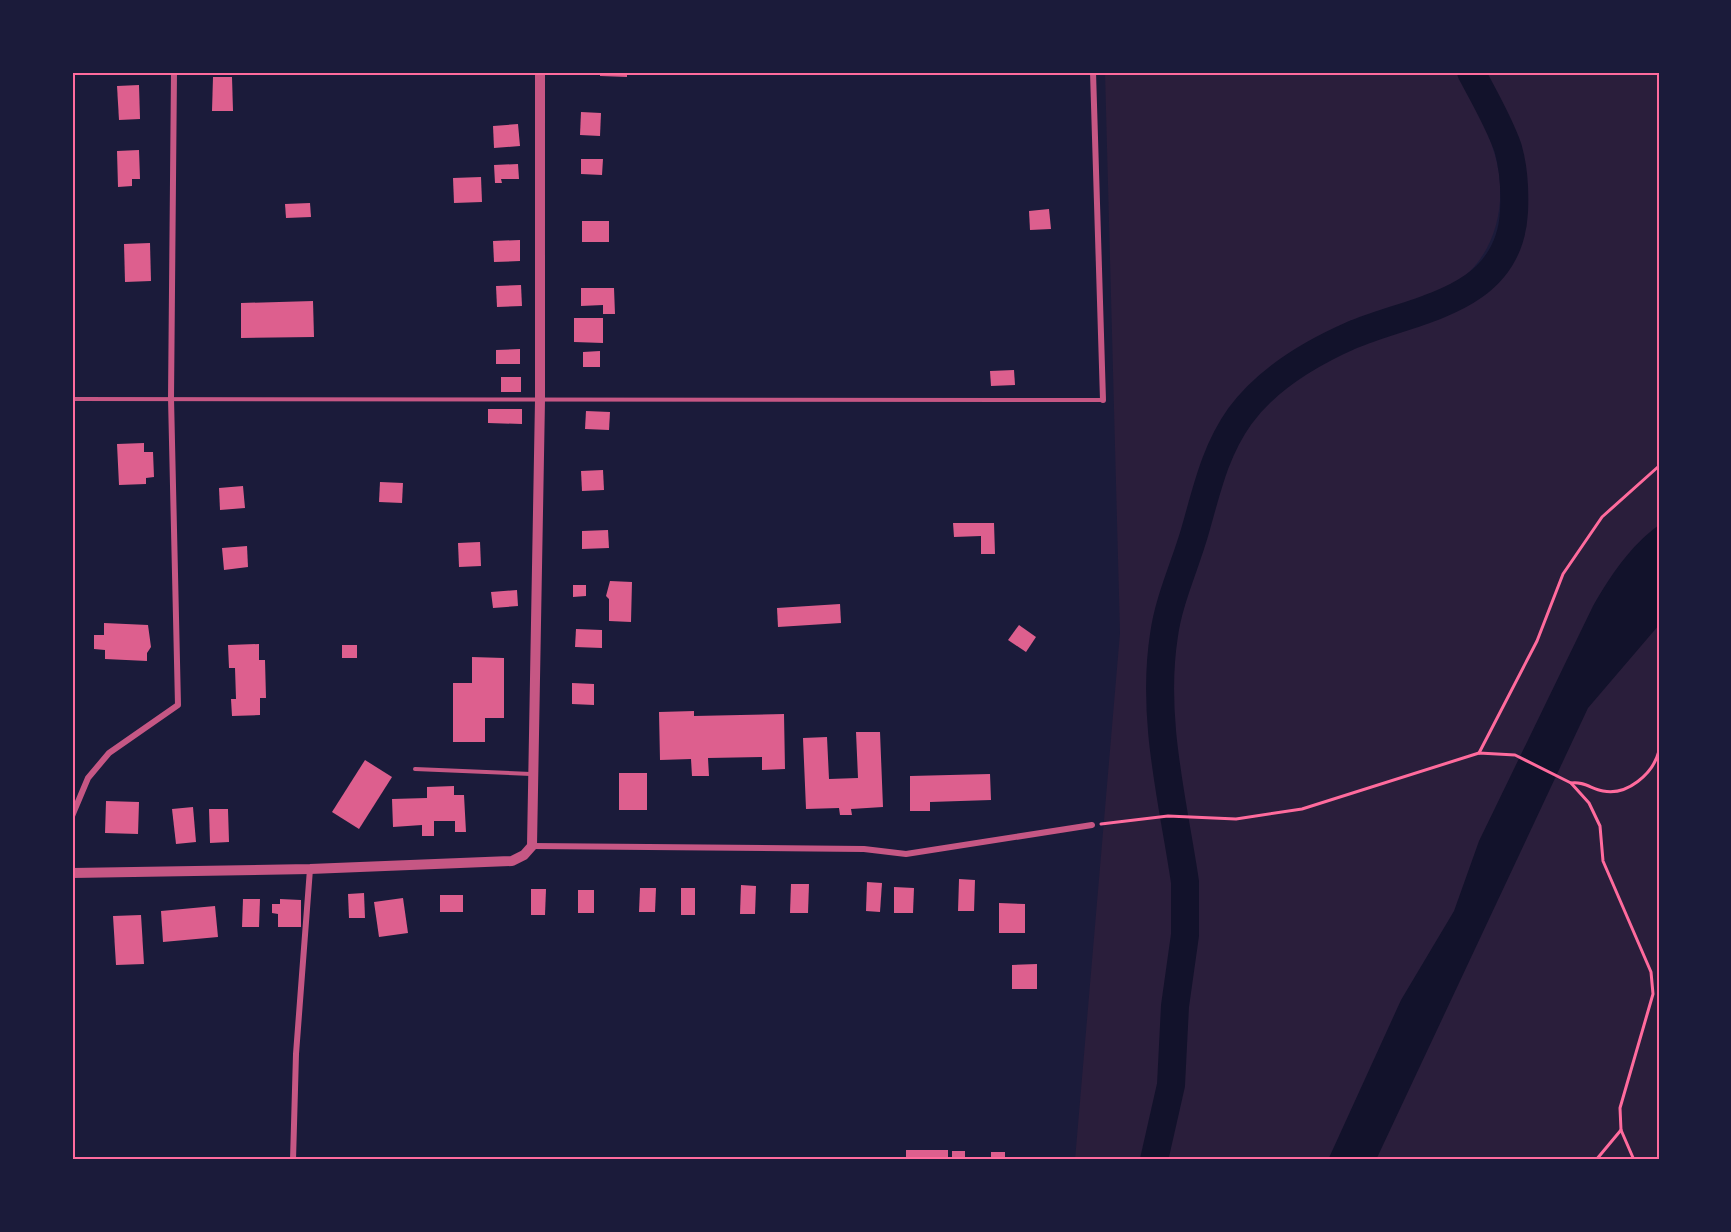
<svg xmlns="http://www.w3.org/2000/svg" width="1731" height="1232" viewBox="0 0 1731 1232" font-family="Commissioner,sans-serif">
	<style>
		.green { fill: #2a1e3b }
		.water { fill: #12122b }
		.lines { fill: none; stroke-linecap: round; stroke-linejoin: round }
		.river { stroke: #12122b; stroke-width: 28 }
		.building { fill: #dd5f8e }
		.path { stroke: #ff6b9d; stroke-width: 3 }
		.service { stroke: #c65784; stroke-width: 4 }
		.minor { stroke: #c65784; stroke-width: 6 }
		.tertiary { stroke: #c65784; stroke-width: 10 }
		.neatline { fill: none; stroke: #ff6b9d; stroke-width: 2 }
	</style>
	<rect width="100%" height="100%" fill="#1b1b3a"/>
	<!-- green -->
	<path class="green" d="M1105,72H1458C1471,99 1487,126 1495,155C1511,210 1491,273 1434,295C1403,308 1371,315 1340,329C1305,345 1274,364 1247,393C1209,433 1197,484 1181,536C1171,569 1160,602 1152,636L1174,639C1202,562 1205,467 1263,405C1287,379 1326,357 1358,344C1424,319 1516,305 1522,218C1526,152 1512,129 1483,72H1659V1160H1075L1120,633Z"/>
	<!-- water -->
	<path class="water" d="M1659,525V625L1588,708L1376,1160H1328L1401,1000L1454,911L1479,841L1593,606C1611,575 1630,546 1659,525Z"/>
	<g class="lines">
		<!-- river -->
		<path class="river" d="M1154,1160L1171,1085L1175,1006L1185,935V882C1173,801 1151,718 1164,635C1169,599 1185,566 1195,531C1207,489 1215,451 1240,416C1267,379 1311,353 1352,335C1416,308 1509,302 1514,212C1515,191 1514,169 1508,148C1499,122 1484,97 1471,72"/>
	</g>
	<!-- building -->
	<g class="building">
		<polygon points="600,72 627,72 627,77 600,76"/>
		<polygon points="213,77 232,77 233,111 212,111"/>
		<polygon points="139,85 140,119 119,120 117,86"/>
		<polygon points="581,112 601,113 600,136 580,135"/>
		<polygon points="518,124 520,146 494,148 493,126"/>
		<polygon points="139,150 140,179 132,179 132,186 118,187 117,151"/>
		<polygon points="581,159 603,159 602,175 581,174"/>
		<polygon points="518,164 519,179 501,179 502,183 495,183 494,165"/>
		<polygon points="481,177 482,202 454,203 453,178"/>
		<polygon points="310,203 311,217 286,218 285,204"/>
		<polygon points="1049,209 1051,229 1030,230 1029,211"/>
		<rect x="582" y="221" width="27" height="21"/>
		<polygon points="520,240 520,261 494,262 493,241"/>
		<polygon points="150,243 151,281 125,282 124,244"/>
		<polygon points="521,285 522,306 497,307 496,286"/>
		<polygon points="581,288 614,288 615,314 603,314 603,305 581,306"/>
		<polygon points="313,301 314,337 241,338 241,303"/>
		<polygon points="574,318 603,318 603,343 574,342"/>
		<polygon points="520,349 520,364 496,364 496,350"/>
		<polygon points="600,351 600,367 583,367 583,352"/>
		<polygon points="1014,370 1015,385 991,386 990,371"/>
		<rect x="501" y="377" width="20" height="15"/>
		<polygon points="488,409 522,409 522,424 488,423"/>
		<polygon points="586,411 610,412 609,430 585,429"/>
		<polygon points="144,443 144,452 153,452 154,477 146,478 146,484 119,485 117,444"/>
		<polygon points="603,470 604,490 582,491 581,471"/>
		<polygon points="380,482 403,483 402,503 379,502"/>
		<polygon points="243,486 245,508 220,510 219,488"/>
		<polygon points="953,523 994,523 995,554 981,554 981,536 954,537"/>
		<polygon points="608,530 609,548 582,549 582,531"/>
		<polygon points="480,542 481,566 459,567 458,543"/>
		<polygon points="247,546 248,567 224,570 222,548"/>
		<polygon points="610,581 632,582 631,622 609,621 609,599 606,596"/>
		<polygon points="573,585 586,585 586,596 573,597"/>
		<polygon points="517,590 518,606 493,608 491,592"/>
		<polygon points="840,604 841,623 778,627 777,608"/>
		<polygon points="104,623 148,625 151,647 147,653 147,661 105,659 105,650 94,649 94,635 104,635"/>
		<polygon points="1019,625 1036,637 1026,652 1008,640"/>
		<polygon points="576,629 602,630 602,648 575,647"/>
		<polygon points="259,644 259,660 265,660 266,698 260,698 260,715 232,716 231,699 236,699 235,668 229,668 228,645"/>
		<rect x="342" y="645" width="15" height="13"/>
		<polygon points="472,657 504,658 504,718 485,718 485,742 453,742 453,683 472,683"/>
		<polygon points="572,683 594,684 594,705 572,704"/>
		<polygon points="694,711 694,716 784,714 785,769 762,770 762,757 708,758 709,776 692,776 691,759 660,760 659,712"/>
		<polygon points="856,732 880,732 883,807 851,809 852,815 840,815 839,808 806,809 803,738 827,737 829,779 858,778"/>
		<polygon points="365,760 392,777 359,829 332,812"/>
		<rect x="619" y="773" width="28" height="37"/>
		<polygon points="990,774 991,800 930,802 930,811 910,811 910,776"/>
		<polygon points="454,786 454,795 464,795 466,832 455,832 455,821 434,821 434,836 422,836 422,825 393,827 392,799 427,798 427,787"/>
		<polygon points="106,801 139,802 138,834 105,833"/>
		<polygon points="193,807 196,842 176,844 172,809"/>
		<polygon points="209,809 228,809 229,842 210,843"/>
		<polygon points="959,879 975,880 974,911 958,911"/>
		<polygon points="867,882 882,883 880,912 866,911"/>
		<polygon points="791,884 809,884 808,913 790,913"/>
		<polygon points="741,885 756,886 755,914 740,914"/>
		<polygon points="894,887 914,888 913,913 894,913"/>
		<polygon points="640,888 656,888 655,912 639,912"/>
		<rect x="681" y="888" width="14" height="27"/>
		<polygon points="531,889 546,889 545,915 531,915"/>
		<rect x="578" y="890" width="16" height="23"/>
		<polygon points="364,893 365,918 349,918 348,894"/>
		<rect x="440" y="895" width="23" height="17"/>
		<polygon points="403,898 408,933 379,937 374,902"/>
		<polygon points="243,899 260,899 259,927 242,927"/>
		<polygon points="280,899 301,900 301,927 278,927 278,914 272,913 272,904 280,904"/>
		<polygon points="999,903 1025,904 1025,933 999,933"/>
		<polygon points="215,906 218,937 163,942 161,911"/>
		<polygon points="141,915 144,964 116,965 113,916"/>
		<polygon points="1037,964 1037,989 1012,989 1012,965"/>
		<rect x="906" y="1150" width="42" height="10"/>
		<rect x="952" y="1151" width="13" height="9"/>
		<rect x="991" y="1152" width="14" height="8"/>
	</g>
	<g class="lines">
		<!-- path -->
		<g class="path">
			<polyline points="1479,753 1537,641 1563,574 1602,517 1659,466"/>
			<polyline points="1571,783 1589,803 1600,826 1603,861 1651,972 1653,994 1620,1108 1621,1130 1634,1160"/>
			<path d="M1101,824L1168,816L1236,819L1302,809L1479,753L1515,755L1571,783C1583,781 1592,789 1603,791C1627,796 1653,774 1659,751"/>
			<polyline points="1596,1160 1621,1130"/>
		</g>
		<!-- service -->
		<g class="service">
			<polyline points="72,399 1103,400"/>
			<polyline points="415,769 531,774"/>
		</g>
		<!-- minor -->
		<g class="minor">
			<polyline points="1093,72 1103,400"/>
			<polyline points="72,816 88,778 109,753 178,705 171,398 174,72"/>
			<polyline points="532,846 864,849 906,854 1092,825"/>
			<polyline points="293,1160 296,1054 310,869"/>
		</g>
		<!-- tertiary -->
		<polyline class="tertiary" points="72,873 310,869 512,861 524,855 532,846 540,400 540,72"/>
	</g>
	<!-- border -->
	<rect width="1731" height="1232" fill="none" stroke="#1b1b3a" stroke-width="147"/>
	<rect x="74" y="74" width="1584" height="1084" class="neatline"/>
</svg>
